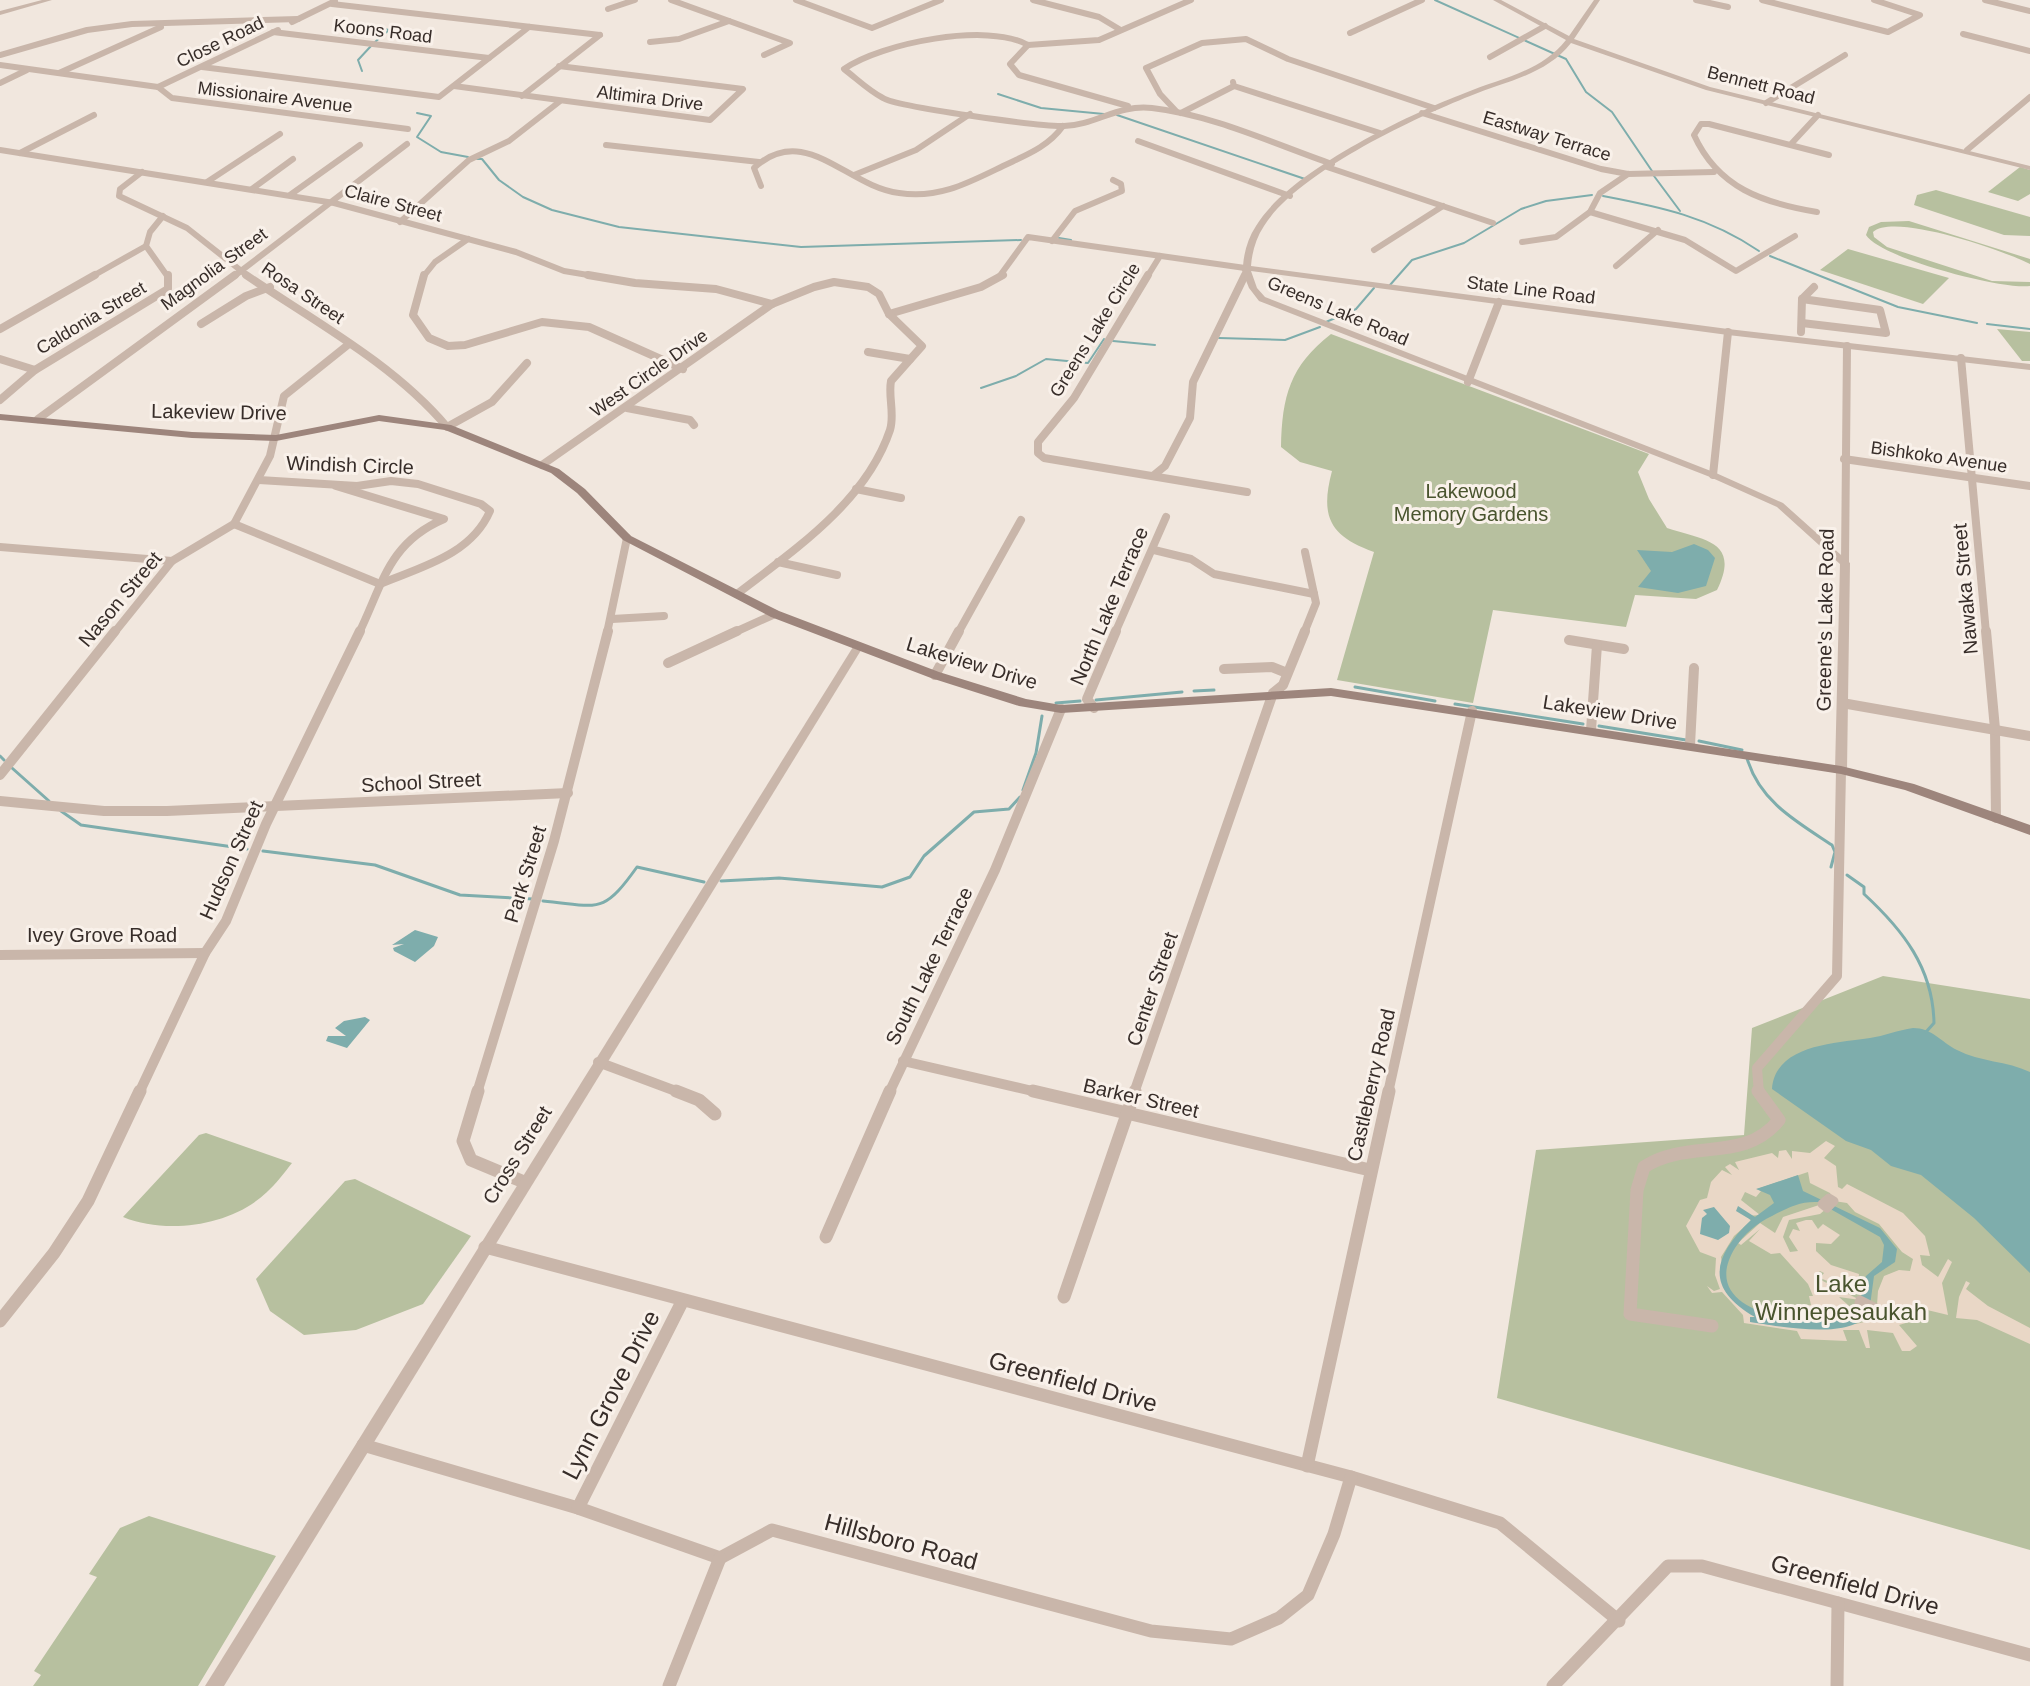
<svg xmlns="http://www.w3.org/2000/svg" width="2030" height="1686" viewBox="0 0 2030 1686" font-family="Helvetica,sans-serif">
	<style>
		.green { fill: #b7c09f }
		.plaza { fill: #e9d7c6; fill-rule: evenodd }
		.water { fill: #7eadac; fill-rule: evenodd }
		.lines { fill: none; stroke-linecap: round; stroke-linejoin: round }
		.stream-far1 { stroke: #7eadac; stroke-width: 2 }
		.stream { stroke: #7eadac; stroke-width: 3 }
		.pedestrian { stroke: #c9b6aa; stroke-width: 9 }
		.minor-far3 { stroke: #c9b6aa; stroke-width: 6 }
		.minor-far2 { stroke: #c9b6aa; stroke-width: 8 }
		.minor-far1 { stroke: #c9b6aa; stroke-width: 10 }
		.minor { stroke: #c9b6aa; stroke-width: 13 }
		.tertiary { fill: #c9b6aa; fill-rule: evenodd }
		.secondary { fill: #9d857c; fill-rule: evenodd }
		.labels { text-anchor: middle; stroke-width: 6; stroke-linejoin: round; paint-order: stroke }
		.far-street-label { font-size: 18px; fill: #372d29; stroke: #f9f1ea }
		.street-label { font-size: 20px; fill: #372d29; stroke: #f9f1ea }
		.park-label { font-size: 20px; fill: #49542e; stroke: #f9f1ea }
		.near-park-label { font-size: 24px; fill: #49542e; stroke: #f9f1ea }
		.near-street-label { font-size: 24px; fill: #372d29; stroke: #f9f1ea }
	</style>
	<rect width="100%" height="100%" fill="#f1e7de"/>
	<!-- green -->
	<g class="green">
		<polygon points="2020,167 2030,170 2030,194 2018,201 1988,192"/>
		<polygon points="1936,190 2030,217 2030,236 2004,235 1914,205 1917,195"/>
		<path d="M1909,221L2030,259V264C2005,251 1894,212 1873,232L1874,237L1887,247L1992,281L2030,282V286C2002,290 1880,258 1866,235L1869,227L1881,222Z"/>
		<polygon points="1848,249 1949,278 1923,304 1820,270"/>
		<polygon points="1997,329 2030,332 2030,361 2022,361"/>
		<path d="M1331,334L1649,454L1638,472L1649,499L1667,528C1704,540 1741,541 1717,590L1696,599L1635,595L1626,627L1493,610L1473,703L1337,680L1374,552C1329,536 1320,516 1332,471L1300,462L1281,447C1282,396 1290,366 1331,334Z"/>
		<polygon points="1883,976 2030,999 2030,1550 1497,1398 1536,1150 1744,1135 1752,1028"/>
		<path d="M206,1133L292,1163C284,1173 276,1184 267,1192C232,1226 167,1235 123,1217L199,1135Z"/>
		<polygon points="355,1179 471,1236 423,1304 356,1330 304,1335 270,1311 256,1279 345,1181"/>
		<polygon points="149,1516 276,1556 198,1686 33,1686 41,1675 34,1671 97,1577 89,1574 120,1528"/>
	</g>
	<!-- plaza -->
	<g class="plaza">
		<path d="M1826,1141L1835,1146L1824,1158L1836,1166L1838,1187L1842,1189L1847,1184L1903,1213L1925,1236L1930,1256L1920,1255L1922,1265L1938,1277L1948,1259L1952,1262L1942,1283L1948,1315L1923,1309L1919,1319L1899,1325L1917,1346L1910,1351H1902L1893,1333L1867,1330L1870,1348H1866L1859,1330H1843L1847,1341L1801,1339L1797,1331L1744,1323L1743,1315L1722,1292L1712,1293L1707,1286L1714,1291L1720,1289L1715,1275L1716,1258L1700,1252L1686,1226L1700,1200L1707,1198L1711,1182L1722,1170L1732,1175L1725,1167L1730,1164L1739,1170L1735,1162L1772,1153L1778,1158L1779,1151L1786,1150L1792,1159V1151L1810,1153ZM1808,1172L1810,1183L1830,1193L1834,1201L1847,1203L1855,1212L1879,1224L1902,1252L1913,1259L1910,1271L1899,1270L1884,1276L1878,1291L1876,1319L1856,1324L1750,1322L1755,1317L1726,1292L1721,1257L1734,1236L1751,1221L1747,1216L1760,1215L1741,1200L1745,1192L1756,1197L1761,1191L1757,1189Z"/>
		<polygon points="1822,1204 1827,1208 1820,1214 1789,1220 1783,1237 1790,1252 1798,1251 1789,1237 1793,1229 1800,1231 1796,1223 1806,1220 1812,1220 1818,1229 1823,1224 1840,1235 1831,1244 1816,1243 1816,1251 1831,1265 1859,1274 1857,1293 1820,1278 1824,1273 1820,1271 1815,1277 1860,1300 1839,1297 1857,1313 1851,1317 1844,1312 1829,1318 1806,1315 1802,1306 1811,1305 1809,1296 1813,1296 1808,1284 1780,1253 1771,1254 1749,1241 1760,1229 1741,1245 1738,1243 1760,1223 1775,1233 1783,1217"/>
		<polygon points="1966,1281 1970,1283 1966,1289 1988,1306 2030,1328 2030,1344 1977,1320 1956,1318 1959,1297"/>
	</g>
	<!-- water -->
	<g class="water">
		<polygon points="1694,544 1708,550 1715,558 1706,586 1678,593 1638,587 1651,571 1637,550 1672,552"/>
		<polygon points="415,930 438,937 434,946 415,962 394,951 393,948 404,944 392,945"/>
		<polygon points="365,1017 370,1020 347,1048 326,1041 328,1036 346,1036 335,1028 344,1021"/>
		<path d="M1913,1028C1932,1028 1941,1042 1957,1050C1980,1062 2007,1061 2030,1072V1273L1974,1218L1921,1175L1891,1166L1871,1150L1846,1141L1772,1089C1775,1044 1838,1043 1870,1038C1884,1036 1898,1030 1913,1028Z"/>
		<path d="M1798,1175L1803,1191L1880,1228L1897,1249L1895,1262L1874,1276L1869,1313C1851,1341 1778,1326 1750,1322V1317H1755C1704,1288 1713,1256 1751,1220L1736,1211L1738,1206L1755,1217L1774,1203L1770,1195L1756,1189ZM1818,1202L1880,1237L1884,1245L1882,1262L1866,1276L1857,1313L1851,1317L1844,1312L1840,1315L1844,1319C1803,1327 1695,1313 1735,1248C1744,1234 1757,1223 1772,1216C1787,1208 1800,1201 1818,1202Z"/>
		<polygon points="1714,1207 1730,1226 1729,1233 1718,1240 1700,1234 1702,1218 1707,1214 1703,1210"/>
	</g>
	<g class="lines">
		<!-- stream-far1 -->
		<g class="stream-far1">
			<polyline points="1435,0 1566,59 1586,92 1612,112 1652,171"/>
			<polyline points="363,24 389,30 375,42"/>
			<polyline points="362,71 358,60 371,46"/>
			<polyline points="998,94 1041,108 1104,114"/>
			<polyline points="417,113 431,116 417,137 441,152 468,157"/>
			<polyline points="1117,115 1305,179"/>
			<polyline points="477,159 482,159 499,180 523,197 552,210 619,227 801,247 1021,240"/>
			<polyline points="1654,176 1680,211"/>
			<path d="M1603,196C1661,207 1709,217 1759,251"/>
			<polyline points="1059,238 1071,240"/>
			<polyline points="1770,256 1898,307 1977,323"/>
			<polyline points="1390,285 1412,260 1464,243 1521,209 1546,201 1592,195"/>
			<polyline points="1326,322 1356,309 1374,288"/>
			<polyline points="1987,324 2030,329"/>
			<polyline points="1219,338 1285,340 1320,327"/>
			<polyline points="1113,341 1155,345"/>
			<polyline points="981,388 1016,376 1046,359 1088,363 1104,339"/>
		</g>
		<!-- stream -->
		<g class="stream">
			<polyline points="1355,687 1435,701"/>
			<polyline points="1194,691 1214,690"/>
			<polyline points="1096,700 1182,692"/>
			<polyline points="1056,703 1080,701"/>
			<polyline points="1455,704 1583,724"/>
			<polyline points="1599,726 1686,740"/>
			<polyline points="1699,741 1742,750"/>
			<polyline points="0,756 4,760"/>
			<path d="M1747,758C1759,801 1797,822 1832,845L1835,852L1831,867"/>
			<polyline points="12,768 49,801"/>
			<polyline points="1023,790 1036,753 1042,716"/>
			<polyline points="61,811 81,825 247,849"/>
			<polyline points="263,851 375,865 460,895 533,899"/>
			<path d="M1847,875L1864,887V894C1903,930 1933,968 1934,1023L1926,1032"/>
			<polyline points="721,881 779,878 882,887 910,877 924,856 974,812 1009,809 1020,797"/>
			<path d="M543,901C599,906 602,916 637,867L704,882"/>
		</g>
		<!-- pedestrian -->
		<g class="pedestrian">
			<polygon points="1829,1198 1834,1201 1827,1208 1822,1204"/>
			<polygon points="1860,1300 1878,1309 1877,1311 1859,1303"/>
		</g>
		<!-- minor-far3 -->
		<g class="minor-far3">
			<polyline points="671,0 790,43 764,55"/>
			<polyline points="796,0 872,28 941,0"/>
			<polyline points="1033,0 1099,17 1119,29"/>
			<polyline points="1696,0 1728,7"/>
			<polyline points="1762,0 1888,32 1920,15 1874,0"/>
			<polyline points="1985,0 2030,11"/>
			<polyline points="332,4 600,35"/>
			<polyline points="608,9 635,0"/>
			<polyline points="292,22 335,1"/>
			<polyline points="273,32 489,58"/>
			<polyline points="1350,33 1422,0"/>
			<polyline points="1963,34 2030,51"/>
			<polyline points="650,42 679,39 729,21"/>
			<path d="M1028,45C988,22 881,43 844,69C857,79 869,91 883,98C897,107 1043,127 1064,126C1096,125 1118,104 1152,108C1213,115 1274,144 1332,164"/>
			<polyline points="1028,45 1099,40 1191,0"/>
			<polyline points="1028,45 1010,64 1019,75 1128,106"/>
			<polyline points="0,55 87,30 132,24 298,19"/>
			<polyline points="1490,57 1545,26"/>
			<polyline points="0,65 158,87 172,98 408,129"/>
			<polyline points="202,67 439,97 529,27"/>
			<polyline points="59,73 161,27"/>
			<polyline points="1233,82 1234,86 1380,133"/>
			<polyline points="0,83 27,70"/>
			<polyline points="454,86 710,120 743,89 559,66"/>
			<polyline points="158,87 278,30"/>
			<polyline points="522,96 600,35"/>
			<polyline points="1766,103 1845,55"/>
			<polyline points="1176,111 1160,94 1146,68 1202,43 1246,39 1288,59 1434,108"/>
			<polyline points="1181,113 1234,86"/>
			<polyline points="1422,113 1601,169 1628,174 1714,172"/>
			<polyline points="1138,141 1290,196"/>
			<polyline points="1792,143 1818,115"/>
			<polyline points="606,145 759,162"/>
			<polyline points="0,150 334,203 516,252 564,271 600,277"/>
			<polyline points="1967,150 2030,97"/>
			<polyline points="20,153 94,115"/>
			<polyline points="1327,167 1493,223"/>
			<polyline points="142,172 120,189 119,196 187,228 249,277"/>
			<polyline points="854,175 916,150 970,114"/>
			<polyline points="207,182 280,134"/>
			<path d="M761,186L754,168C805,121 847,187 899,193C939,199 968,183 1003,166C1026,155 1048,147 1063,126"/>
			<polyline points="252,189 293,159"/>
			<polyline points="290,195 360,145"/>
			<polyline points="1590,212 1685,240 1736,271 1795,236"/>
			<path d="M1817,212C1763,203 1718,188 1694,135L1701,124H1709L1829,155"/>
			<polyline points="163,216 150,232 146,246 168,277"/>
			<polyline points="400,222 469,160 509,141 559,102"/>
			<polyline points="1052,241 1075,211 1122,191 1121,184 1113,180"/>
			<polyline points="1522,242 1556,237 1590,212 1600,193 1628,174"/>
			<polyline points="1374,250 1443,206"/>
			<polyline points="1616,266 1658,230"/>
			<polyline points="91,277 146,246"/>
			<polyline points="233,277 407,144"/>
			<polyline points="423,277 435,262 468,239"/>
			<polyline points="999,277 1028,237 1245,268"/>
			<polyline points="1147,277 1160,256"/>
			<polyline points="1244,277 1246,273"/>
		</g>
		<!-- minor-far2 -->
		<g class="minor-far2">
			<path d="M246,275C314,321 394,364 447,427L492,402L527,363"/>
			<polyline points="424,275 413,315 429,338 448,346 465,345 542,322 589,327 683,369"/>
			<polyline points="588,275 635,283 716,289 772,304"/>
			<polyline points="1148,275 1074,398 1038,442 1038,453 1044,458 1247,492"/>
			<polyline points="1802,299 1880,310 1886,333 1802,323"/>
			<polyline points="889,314 981,287 1003,275"/>
			<polyline points="201,324 246,296 270,287"/>
			<polyline points="0,329 95,275"/>
			<polyline points="1801,332 1802,299 1814,287"/>
			<polyline points="868,352 910,359"/>
			<polyline points="1961,358 1986,633"/>
			<polyline points="0,359 35,370"/>
			<polyline points="1468,382 1499,302"/>
			<polyline points="0,400 35,370 168,289 168,275"/>
			<polyline points="627,408 690,420 694,425"/>
			<polyline points="38,419 235,275"/>
			<polyline points="1844,459 2030,486"/>
			<path d="M542,465L772,304L814,287L834,282L868,287L879,294L889,314L922,346L891,381C888,397 895,414 890,430C866,502 794,550 737,594"/>
			<polyline points="1154,475 1165,466 1190,418 1193,382 1245,275"/>
			<polyline points="1713,475 1728,332"/>
			<path d="M259,480L357,486L391,481L418,484L481,504L490,511C471,555 421,567 380,584"/>
			<path d="M336,486L444,519C388,543 383,584 359,633"/>
			<polyline points="856,489 901,498"/>
			<polyline points="234,524 380,584"/>
			<polyline points="0,547 172,561"/>
			<polyline points="1154,550 1191,559 1214,574 1314,594"/>
			<polyline points="778,562 837,575"/>
			<polyline points="1845,563 1847,346"/>
			<polyline points="612,619 664,616"/>
			<polyline points="114,633 172,561 234,524 270,456 284,396 349,344"/>
			<polyline points="607,633 627,538"/>
			<polyline points="733,633 775,614"/>
			<polyline points="958,633 1021,520"/>
			<polyline points="1115,633 1166,517"/>
			<polyline points="1304,633 1316,603 1305,552"/>
		</g>
		<!-- minor-far1 -->
		<g class="minor-far1">
			<polyline points="1986,631 1995,729 1996,818"/>
			<polyline points="1569,640 1624,649"/>
			<polyline points="668,663 737,631"/>
			<polyline points="1224,669 1272,667 1287,673"/>
			<polyline points="935,675 959,631"/>
			<polyline points="1842,703 2030,736"/>
			<polyline points="1094,708 1087,699 1116,631"/>
			<polyline points="1591,730 1597,645"/>
			<polyline points="1690,745 1694,668"/>
			<polyline points="0,775 115,631"/>
			<polyline points="0,801 104,811 167,811 568,793"/>
			<polyline points="0,955 205,953"/>
			<polyline points="903,1061 1041,1093"/>
			<polyline points="598,1062 681,1093"/>
			<polyline points="139,1093 205,953 226,921 266,824 360,631"/>
			<polyline points="477,1093 554,841 608,631"/>
			<polyline points="889,1093 995,870 1061,709"/>
			<polyline points="1134,1093 1273,693 1283,685 1305,631"/>
			<polyline points="1388,1093 1472,711"/>
			<polyline points="1759,1093 1757,1068 1837,976 1841,770"/>
		</g>
		<!-- minor -->
		<g class="minor">
			<polyline points="478,1091 463,1141 471,1160 524,1182"/>
			<polyline points="676,1091 699,1100 715,1114"/>
			<polyline points="1033,1091 1370,1170"/>
			<polyline points="826,1237 890,1091"/>
			<polyline points="485,1247 1351,1477 1500,1523 1619,1621"/>
			<polyline points="1064,1297 1135,1091"/>
			<polyline points="0,1321 54,1253 88,1201 140,1091"/>
			<path d="M1712,1326L1630,1314L1637,1190L1644,1167C1688,1138 1744,1164 1779,1120L1758,1091"/>
			<polyline points="363,1445 578,1508 720,1558 772,1530 1151,1631 1231,1639 1279,1618 1308,1595 1334,1534 1351,1477"/>
			<polyline points="1307,1466 1389,1091"/>
			<polyline points="578,1508 682,1302"/>
			<polyline points="669,1686 720,1558"/>
			<polyline points="1553,1686 1668,1566 1702,1566 2030,1655"/>
			<polyline points="1837,1686 1838,1603"/>
		</g>
		<!-- tertiary -->
		<g class="tertiary">
			<polygon points="42,0 52,0 0,15 0,11"/>
			<path d="M1493,0H1501L1569,36L1594,0H1600L1574,39L1710,87L2030,166V170L1706,90L1571,43C1546,75 1506,81 1470,96C1412,119 1297,173 1264,226C1256,238 1252,252 1251,266L1728,329L2030,364V370L1728,335L1251,271L1257,288L1265,297L1716,473L1783,503L1850,563L1847,770L1845,773H1837L1835,770L1840,564L1777,507L1710,477L1259,301L1249,288L1241,268L1243,266C1244,252 1248,238 1256,226C1288,172 1407,115 1465,93C1501,78 1541,72 1566,40Z"/>
			<polygon points="858,644 863,647 224,1686 205,1686 853,647"/>
		</g>
		<!-- secondary -->
		<polygon class="secondary" points="0,414 192,432 276,435 379,415 451,425 559,469 585,489 631,536 779,611 939,672 1026,699 1061,705 1331,688 1841,766 1914,784 2030,825 2030,835 1905,790 1841,774 1331,696 1061,713 1019,706 931,678 771,617 623,540 577,493 551,473 445,430 379,421 276,441 192,438 0,420"/>
	</g>
	<g class="labels">
		<!-- far-street labels -->
		<g class="far-street-label">
			<text transform="translate(383 31) rotate(7)" y="6">Koons Road</text>
			<text transform="translate(220 42) rotate(-26)" y="6">Close Road</text>
			<text transform="translate(1761 85) rotate(14)" y="6">Bennett Road</text>
			<text transform="translate(275 97) rotate(7)" y="6">Missionaire Avenue</text>
			<text transform="translate(650 98) rotate(7)" y="6">Altimira Drive</text>
			<text transform="translate(1547 136) rotate(17)" y="6">Eastway Terrace</text>
			<text transform="translate(393 203) rotate(15)" y="6">Claire Street</text>
			<text transform="translate(214 269) rotate(-36)" y="6">Magnolia Street</text>
			<text transform="translate(1531 290) rotate(7)" y="6">State Line Road</text>
			<text transform="translate(303 293) rotate(34)" y="6">Rosa Street</text>
			<text transform="translate(1338 311) rotate(23)" y="6">Greens Lake Road</text>
			<text transform="translate(91 318) rotate(-31)" y="6">Caldonia Street</text>
			<text transform="translate(1095 330) rotate(-58)" y="6">Greens Lake Circle</text>
			<text transform="translate(649 373) rotate(-35)" y="6">West Circle Drive</text>
			<text transform="translate(1939 457) rotate(8)" y="6">Bishkoko Avenue</text>
		</g>
		<!-- street labels -->
		<g class="street-label">
			<text transform="translate(219 412) rotate(1)" y="7">Lakeview Drive</text>
			<text transform="translate(350 465) rotate(2)" y="7">Windish Circle</text>
			<text transform="translate(1965 589) rotate(-95)" y="7">Nawaka Street</text>
			<text transform="translate(120 599) rotate(-50)" y="7">Nason Street</text>
			<text transform="translate(1109 606) rotate(-67)" y="7">North Lake Terrace</text>
			<text transform="translate(1825 620) rotate(-89)" y="7">Greene's Lake Road</text>
			<text transform="translate(972 663) rotate(17)" y="7">Lakeview Drive</text>
			<text transform="translate(1610 712) rotate(9)" y="7">Lakeview Drive</text>
			<text transform="translate(421 782) rotate(-3)" y="7">School Street</text>
			<text transform="translate(231 860) rotate(-66)" y="7">Hudson Street</text>
			<text transform="translate(525 874) rotate(-73)" y="7">Park Street</text>
			<text x="102" y="942">Ivey Grove Road</text>
			<text transform="translate(929 966) rotate(-64)" y="7">South Lake Terrace</text>
			<text transform="translate(1152 989) rotate(-71)" y="7">Center Street</text>
			<text transform="translate(1371 1085) rotate(-77)" y="7">Castleberry Road</text>
			<text transform="translate(1141 1098) rotate(13)" y="7">Barker Street</text>
			<text transform="translate(517 1155) rotate(-58)" y="7">Cross Street</text>
		</g>
		<!-- park labels -->
		<g class="park-label">
			<text x="1471" y="498">Lakewood<tspan x="1471" dy="23">Memory Gardens</tspan></text>
		</g>
		<!-- near-park labels -->
		<g class="near-park-label">
			<text x="1841" y="1292">Lake<tspan x="1841" dy="28">Winnepesaukah</tspan></text>
		</g>
		<!-- near-street labels -->
		<g class="near-street-label">
			<text transform="translate(1073 1382) rotate(15)" y="8">Greenfield Drive</text>
			<text transform="translate(611 1395) rotate(-63)" y="8">Lynn Grove Drive</text>
			<text transform="translate(901 1542) rotate(15)" y="8">Hillsboro Road</text>
			<text transform="translate(1855 1585) rotate(15)" y="8">Greenfield Drive</text>
		</g>
	</g>
</svg>
